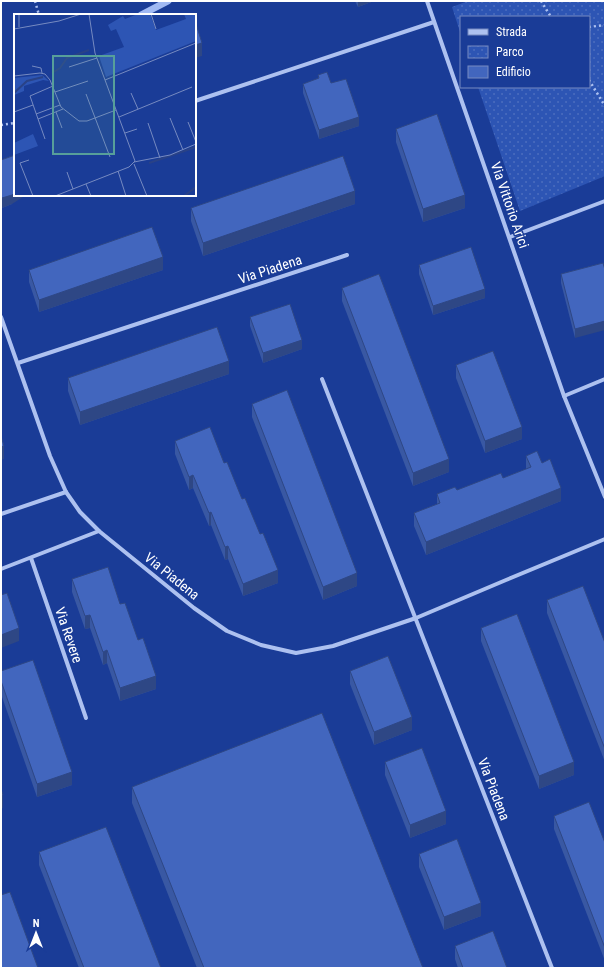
<svg xmlns="http://www.w3.org/2000/svg" width="606" height="969" viewBox="0 0 606 969" font-family="'Roboto Condensed',sans-serif">
	<style>
		.park { fill: url(#park-dots) }
		.lines { fill: none; stroke-linecap: round; stroke-linejoin: round }
		.stream { stroke: #a0b9f3; stroke-width: 7 }
		.path { stroke: #adc1f0; stroke-width: 2.5; stroke-dasharray: 2 3; stroke-linecap: butt }
		.street { stroke: #adc1f0; stroke-width: 4 }
		.wall { fill: #3958a3 }
		.shaded-wall { fill: #2e4785 }
		.building { fill: #4266be; stroke: #2e4785 }
		.labels { text-anchor: middle; stroke-width: 3; stroke-linejoin: round; paint-order: stroke }
		.street-label { font-size: 14px; fill: #fff; stroke: #1a3c97 }
		.inset-river { fill: none; stroke: #294287; stroke-width: 2 }
		.inset-road { fill: none; stroke: #768ac1; stroke-width: 1 }
		.view { fill: #579f9a; fill-opacity: 0.15; stroke: #579f9a; stroke-width: 2 }
		.inset-edge { fill: none; stroke: #fff; stroke-width: 2 }
	</style>
	<defs>
		<pattern id="park-dots" width="8" height="8" patternUnits="userSpaceOnUse"><rect width="8" height="8" fill="#2d55b4"/><path d="M2 2h.1M6 6h.1" fill="none" stroke="#4c6ebf" stroke-width="1.8" stroke-linecap="round"/></pattern>
	</defs>
	<rect width="100%" height="100%" fill="#1a3c97"/>
	<!-- park -->
	<polygon class="park" points="468,1 605,1 605,176 520,211 478,87 589,87 589,17 461,17 461,35 452,7"/>
	<g class="lines">
		<!-- stream -->
		<polyline class="stream" points="141,15 168,1"/>
		<!-- path -->
		<g class="path">
			<polyline points="35,1 39,15"/>
			<polyline points="541,1 551,17"/>
			<polyline points="589,27 605,25"/>
			<polyline points="589,80 605,106"/>
			<polyline points="1,125 15,123"/>
		</g>
		<!-- street -->
		<g class="street">
			<polyline points="427,1 564,396 605,497"/>
			<polyline points="195,101 434,22"/>
			<polyline points="510,237 605,201"/>
			<polyline points="1,317 50,456 66,492 80,512 99,531 194,608 227,631 261,645 296,653 333,646 416,618 506,580 605,539"/>
			<polyline points="18,363 347,255"/>
			<polyline points="322,379 552,968"/>
			<polyline points="564,396 605,379"/>
			<polyline points="1,514 66,492"/>
			<polyline points="31,558 86,718"/>
			<polyline points="1,569 99,531"/>
		</g>
	</g>
	<!-- wall -->
	<g class="wall">
		<polygon points="355,1 374,1 358,7"/>
		<polygon points="318,75 331,83 359,126 319,139 303,93 303,84 318,79"/>
		<polygon points="396,129 465,208 423,222 396,142"/>
		<polygon points="14,153 15,153 12,204 2,208 1,205 1,160 14,155"/>
		<polygon points="355,204 203,256 191,221 191,208"/>
		<polygon points="603,263 575,338 561,283 561,274"/>
		<polygon points="419,265 485,298 433,315 419,274"/>
		<polygon points="29,270 163,270 39,312 29,282"/>
		<polygon points="342,288 449,472 413,486 342,301"/>
		<polygon points="250,317 302,349 263,363 250,326"/>
		<polygon points="456,365 522,439 485,453 456,378"/>
		<polygon points="229,374 80,425 68,391 68,378"/>
		<polygon points="252,404 357,586 323,600 252,417"/>
		<polygon points="175,441 224,463 242,499 278,583 243,596 228,559 225,560 211,525 209,526 193,488 189,490 175,454"/>
		<polygon points="526,456 542,463 561,501 426,555 414,526 414,513 437,504 437,494 457,490 503,478 526,469"/>
		<polygon points="72,579 120,604 138,640 156,689 120,701 107,663 103,665 90,628 85,629 72,592"/>
		<polygon points="547,600 605,643 605,762 547,613"/>
		<polygon points="481,628 574,775 539,789 481,641"/>
		<polygon points="1,671 72,785 37,797 1,694"/>
		<polygon points="350,671 412,730 374,745 350,684"/>
		<polygon points="385,762 446,824 410,838 385,775"/>
		<polygon points="132,787 423,968 197,968 132,803"/>
		<polygon points="554,816 605,843 605,961 554,829"/>
		<polygon points="39,852 161,968 79,968 39,865"/>
		<polygon points="419,854 481,916 444,930 419,867"/>
		<polygon points="455,946 507,968 458,968 455,959"/>
	</g>
	<!-- shaded-wall -->
	<g class="shaded-wall">
		<polygon points="358,1 374,1 358,7"/>
		<polygon points="202,43 202,56 195,58 195,45"/>
		<polygon points="359,117 359,126 319,139 319,130"/>
		<polygon points="355,191 355,204 203,256 203,243"/>
		<polygon points="15,193 15,195 26,195 12,204 2,208 2,198"/>
		<polygon points="465,195 465,208 423,222 423,209"/>
		<polygon points="163,257 163,270 39,312 39,300"/>
		<polygon points="485,289 485,298 433,315 433,306"/>
		<polygon points="605,321 605,330 575,338 575,329"/>
		<polygon points="302,340 302,349 263,363 263,353"/>
		<polygon points="229,361 229,374 80,425 80,412"/>
		<polygon points="522,427 522,439 485,453 485,441"/>
		<polygon points="4,446 4,459 1,460 1,447"/>
		<polygon points="449,459 449,472 413,486 413,473"/>
		<polygon points="193,475 193,488 189,490 189,477"/>
		<polygon points="561,488 561,501 426,555 426,542"/>
		<polygon points="211,512 211,525 209,526 209,513"/>
		<polygon points="228,546 228,559 225,560 225,547"/>
		<polygon points="278,570 278,583 243,596 243,584"/>
		<polygon points="357,573 357,586 323,600 323,587"/>
		<polygon points="90,615 90,628 85,629 85,616"/>
		<polygon points="19,628 19,641 1,648 1,635"/>
		<polygon points="107,650 107,663 103,665 103,652"/>
		<polygon points="156,676 156,689 120,701 120,688"/>
		<polygon points="412,717 412,730 374,745 374,732"/>
		<polygon points="574,762 574,775 539,789 539,776"/>
		<polygon points="72,772 72,785 37,797 37,784"/>
		<polygon points="3,795 3,808 1,809 1,796"/>
		<polygon points="446,811 446,824 410,838 410,825"/>
		<polygon points="481,903 481,916 444,930 444,917"/>
	</g>
	<!-- building -->
	<g class="building">
		<polygon points="195,24 196,24 202,43 195,45"/>
		<polygon points="327,72 331,83 346,79 359,117 319,130 303,84 319,78 318,75"/>
		<polygon points="437,114 465,195 423,209 396,129"/>
		<polygon points="14,153 15,153 15,193 12,195 2,198 1,196 1,160 15,155"/>
		<polygon points="343,156 355,191 203,243 191,208"/>
		<polygon points="152,227 163,257 39,300 29,270"/>
		<polygon points="471,247 485,289 433,306 419,265"/>
		<polygon points="603,263 605,270 605,321 575,329 561,274"/>
		<polygon points="379,274 449,459 413,473 342,288"/>
		<polygon points="290,304 302,340 263,353 250,317"/>
		<polygon points="217,327 229,361 80,412 68,378"/>
		<polygon points="493,351 522,427 485,441 456,365"/>
		<polygon points="287,390 357,573 323,587 252,404"/>
		<polygon points="210,427 224,463 227,462 242,499 245,498 260,534 263,533 278,570 243,584 228,546 225,547 211,512 209,513 193,475 189,477 175,441"/>
		<polygon points="1,436 4,446 1,447"/>
		<polygon points="537,451 542,463 550,459 561,488 426,542 414,513 440,503 437,494 455,487 457,490 501,473 503,478 531,467 526,456"/>
		<polygon points="108,567 120,604 125,603 138,640 143,638 156,676 120,688 107,650 103,652 90,615 85,616 72,579"/>
		<polygon points="583,586 605,643 605,749 547,600"/>
		<polygon points="7,593 19,628 1,635 1,595"/>
		<polygon points="517,614 574,762 539,776 481,628"/>
		<polygon points="388,656 412,717 374,732 350,671"/>
		<polygon points="33,660 72,772 37,784 1,681 1,671"/>
		<polygon points="322,713 423,968 204,968 132,787"/>
		<polygon points="422,748 446,811 410,825 385,762"/>
		<polygon points="1,789 3,795 1,796"/>
		<polygon points="589,802 605,843 605,948 554,816"/>
		<polygon points="106,827 161,968 84,968 39,852"/>
		<polygon points="457,839 481,903 444,917 419,854"/>
		<polygon points="10,892 38,968 1,968 1,895"/>
		<polygon points="493,931 507,968 463,968 455,946"/>
	</g>
	<g class="labels">
		<!-- street labels -->
		<g class="street-label">
			<text transform="translate(510 205) rotate(71)" y="5">Via Vittorio Arici</text>
			<text transform="translate(270 269) rotate(-18)" y="5">Via Piadena</text>
			<text transform="translate(172 576) rotate(39)" y="5">Via Piadena</text>
			<text transform="translate(69 635) rotate(71)" y="5">Via Revere</text>
			<text transform="translate(494 789) rotate(69)" y="5">Via Piadena</text>
		</g>
	</g>
	<!-- overview -->
	<g transform="translate(14 14)">
		<rect width="182" height="182" fill="#1a3c97"/>
		<path d="M124,0H136L142,16L172,5L170,0H182V27L92,63L85,42L110,33L102,15L97,17L94,11L109,2L111,5ZM28,61L35,67L29,66L10,72V77L0,81V64ZM19,120L24,132L0,141V129Z" fill="#2d55b4"/>
		<path class="inset-river" d="M38,59L46,54L53,44L75,36M0,79L13,67L29,63M135,149L182,133M170,182L182,173"/>
		<path class="inset-road" d="M137,0L142,15M5,13V0M0,15L45,7L67,0M18,52L27,54L28,59M55,53L83,44M0,62L26,59L31,60L36,66L47,93L65,107H73L102,96M91,66L182,29M41,78L74,67M117,79L124,95M72,80L96,143M0,98L19,91M42,98L48,114M22,100L46,91M105,103L178,73M156,104L169,136M24,105L49,95M174,108L182,128M134,109L146,144M111,119L123,115M31,125L16,82L39,72M15,146L6,149L19,182M120,148L156,141L182,130M120,150L133,182M104,157L112,182M53,158L59,175M72,170L77,182M41,182L115,153L121,147L81,39L75,0"/>
		<path class="view" d="M39,42H100V140H39Z"/>
		<rect width="182" height="182" class="inset-edge"/>
	</g>
	<!-- border -->
	<rect width="606" height="969" fill="none" stroke="#ffffff" stroke-width="4"/>
	<!-- legend -->
	<rect x="460" y="16" width="130" height="72" fill="#1a3c97" stroke="#768ac1"/>
	<rect x="468" y="29" width="20" height="6" fill="#adc1f0" stroke="#768ac1"/>
	<text x="496" y="36" font-size="12" fill="#ffffff">Strada</text>
	<rect x="468" y="46" width="20" height="12" fill="url(#park-dots)" stroke="#768ac1"/>
	<text x="496" y="56" font-size="12" fill="#ffffff">Parco</text>
	<rect x="468" y="66" width="20" height="12" fill="#4266be" stroke="#768ac1"/>
	<text x="496" y="76" font-size="12" fill="#ffffff">Edificio</text>
	<!-- north arrow -->
	<g transform="translate(36 933)" stroke="#1a3c97" stroke-width="3" paint-order="stroke">
	<path d="M0-3L7 15L0 10L-7 15Z" fill="#ffffff"/>
	<text y="-6" font-size="11" font-weight="bold" text-anchor="middle" fill="#ffffff">N</text>
	</g>
</svg>
